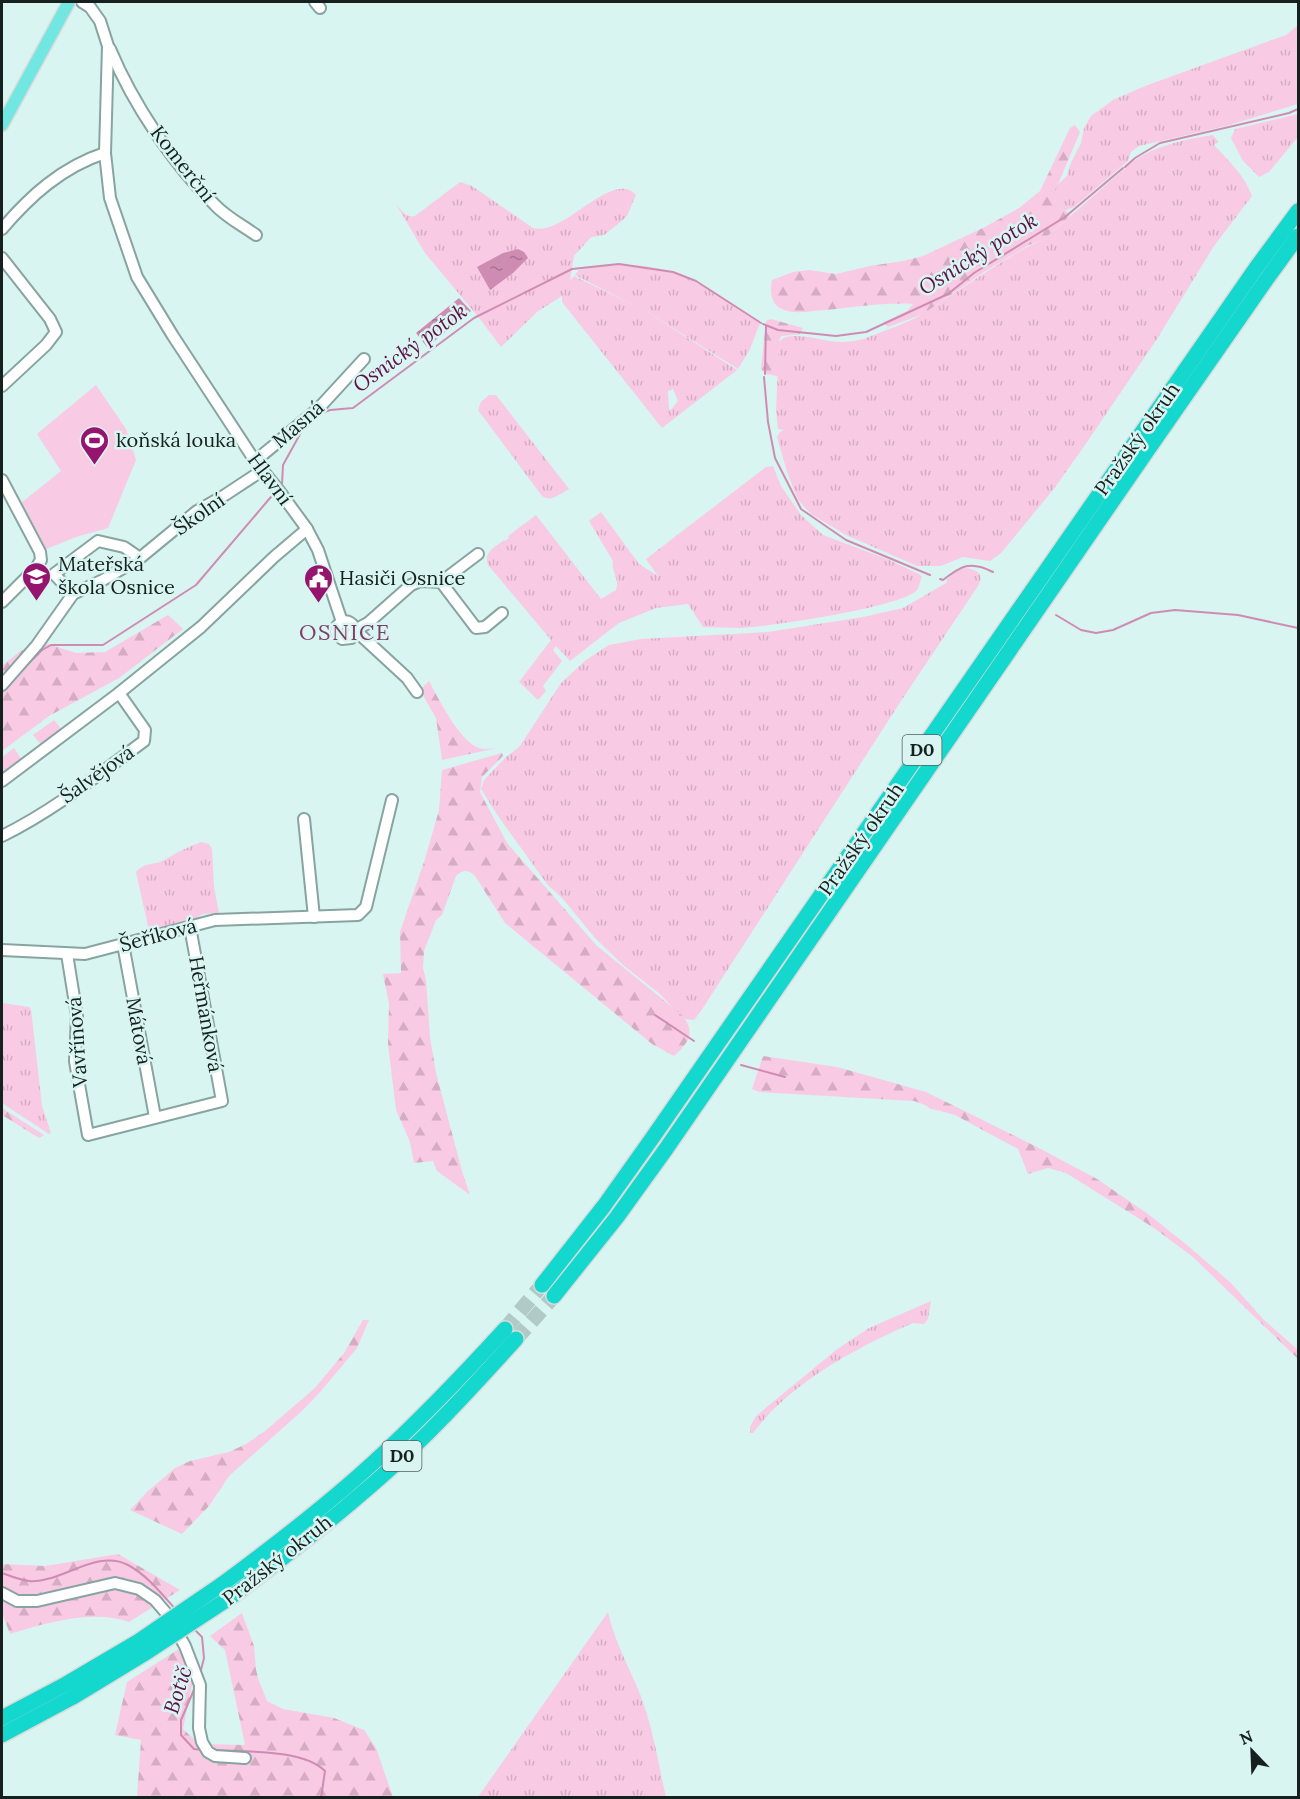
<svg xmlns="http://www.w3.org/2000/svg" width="1300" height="1799" viewBox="0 0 1300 1799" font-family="Lora,serif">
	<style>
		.grass { fill: url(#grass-tufts); fill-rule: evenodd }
		.forest { fill: url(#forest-firs) }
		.garden { fill: #f9cae4 }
		.water { fill: url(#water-ripples) }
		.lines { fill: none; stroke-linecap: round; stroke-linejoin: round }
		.stream { stroke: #cf8cb3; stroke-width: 2 }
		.highway-tunnel { stroke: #b1cac8; stroke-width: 15; stroke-dasharray: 15 8; stroke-linecap: butt }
		.minor-casing { stroke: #88a4a1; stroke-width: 14 }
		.major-casing { stroke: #dadbdb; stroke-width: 15 }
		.highway-casing { stroke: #dadbdb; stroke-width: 18 }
		.minor { stroke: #fff; stroke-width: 10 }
		.major { stroke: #72e7e1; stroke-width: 12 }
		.highway { stroke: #14d7cd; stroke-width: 15 }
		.highway-bridge-casing { stroke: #dadbdb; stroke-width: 18; stroke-linecap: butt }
		.highway-bridge { stroke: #14d7cd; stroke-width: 15 }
		.labels { text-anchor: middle; stroke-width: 5; stroke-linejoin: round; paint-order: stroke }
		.shield { fill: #d8f5f2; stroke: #50605e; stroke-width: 1.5 }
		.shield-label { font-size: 18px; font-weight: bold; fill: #15201f }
		.street-label { font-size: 20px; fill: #15201f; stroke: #d8f5f2 }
		.poi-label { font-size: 20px; fill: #15201f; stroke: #d8f5f2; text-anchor: start }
		.water-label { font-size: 21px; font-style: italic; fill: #601046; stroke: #d8f5f2 }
		.quarter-label { font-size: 22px; letter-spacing: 1.5px; fill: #7d3e64; stroke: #d8f5f2 }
	</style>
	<defs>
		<pattern id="grass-tufts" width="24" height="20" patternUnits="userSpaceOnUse" patternTransform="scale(1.5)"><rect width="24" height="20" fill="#f9cae4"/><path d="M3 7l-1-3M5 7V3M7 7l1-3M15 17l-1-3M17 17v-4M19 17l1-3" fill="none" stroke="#d5adc3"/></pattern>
		<pattern id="forest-firs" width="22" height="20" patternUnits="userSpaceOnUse" patternTransform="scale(1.5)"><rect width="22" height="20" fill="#f9cae4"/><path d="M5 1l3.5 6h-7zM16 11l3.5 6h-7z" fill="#d5adc3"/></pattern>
		<pattern id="water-ripples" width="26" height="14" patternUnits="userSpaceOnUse" patternTransform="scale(1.5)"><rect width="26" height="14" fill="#cf8cb3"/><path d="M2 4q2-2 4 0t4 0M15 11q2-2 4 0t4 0" fill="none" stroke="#a77291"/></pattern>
	</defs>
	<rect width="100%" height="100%" fill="#d8f5f2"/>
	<!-- grass -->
	<g class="grass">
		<polygon points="1298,25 1298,104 1226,126 1139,146 1131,152 1128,161 1074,207 1063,211 1054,201 1054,191 1057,185 1067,176 1070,165 1081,143 1084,128 1091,116 1113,100 1145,86 1286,35"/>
		<polygon points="1298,114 1298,137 1269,172 1259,177 1243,161 1231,138 1235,129"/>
		<path d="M1213,135L1218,142L1214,145C1229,161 1245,176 1252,196L1214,246L1157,339L1085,445L1053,490L1001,553L990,561L963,557L941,566H917L846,535L811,514L798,500L787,472L777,437L780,432L784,430L778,429L776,411L779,342C787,330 817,339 830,341C844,343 858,342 871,336C889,329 909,323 925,312C951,296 976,278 1002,262C1015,254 1027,246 1042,241L1132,162C1155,146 1185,139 1213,135Z"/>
		<path d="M460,182L472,186L533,228C564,237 612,168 636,195L627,216L618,224L604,235L591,237L574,256L570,281L574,276L576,277L635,306L575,275L579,270C633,260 670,264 717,295C731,304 745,315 760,323L750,349L738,369L638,306L737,370L662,428L562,302V296L537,312L501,347L480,319L425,253L396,204C402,211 406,218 415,216ZM673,389L678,401L671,410L669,409L668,391Z"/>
		<path d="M489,395H496L569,489C561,493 551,503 542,496L478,410L481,402Z"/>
		<path d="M773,466L781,486L801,515L823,535L887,559L919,574L922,577C920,581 919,587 917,590C903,607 767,627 740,628C728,628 715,627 703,627L688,604L656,608L619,623L570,661L556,646L553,650L562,661L543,686L546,691L538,700L519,682L551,640L488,565C483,552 495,547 504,540L505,541L509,538L508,536L536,515L601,599L616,590C620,578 611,572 613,561L589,521L601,512L639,564L658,576L646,559L766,467Z"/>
		<path d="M966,568C977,570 985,574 978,586L901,701L701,1011L694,1020L686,1019L675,1010L660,994L623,965L595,938L563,899L547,884L498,816L481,789L484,780L506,757L520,746L561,683L586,660L609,645L641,639L768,632L863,617L903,608L946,583C950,573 956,571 966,568Z"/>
		<path d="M201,842L209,844L212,849L214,887L219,913L203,914L191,921L151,931L148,926L136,872C146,861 155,866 166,859C178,852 188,847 201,842Z"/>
		<polygon points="2,1003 29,1007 31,1009 42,1106 51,1133 49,1134 2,1103"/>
		<path d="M931,1301L928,1319L924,1324L913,1323C865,1344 817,1369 778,1405C769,1413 761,1423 753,1433H750V1427L756,1416L836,1350L869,1328Z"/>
		<path d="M608,1612C614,1641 629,1666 640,1694C653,1728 658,1762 666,1797H478Z"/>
	</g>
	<!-- forest -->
	<g class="forest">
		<path d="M1075,125L1080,132L1059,182L1054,191V201L1063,211L1066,210L1070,216L1042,241L1029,245L984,272L923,314L888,327L884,322L907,311L913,304C883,302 853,308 824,310C811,311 794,315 782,309C770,304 770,290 772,280L793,272L809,270L836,274L870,266L903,261L923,256L985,227L1019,208L1040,191L1070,128Z"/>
		<polygon points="771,319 803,328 800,334 781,336 779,342 778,376 766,374 761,369 766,321"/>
		<polygon points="168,615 183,629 119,678 49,716 2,751 2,666 20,651 46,643 76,653 105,652"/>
		<path d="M429,681C438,698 460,742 479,748C485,750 491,748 497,748L442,760L436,718L420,690Z"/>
		<path d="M502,753L503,756L482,777L480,792L507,843L596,945L682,1015C696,1032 689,1043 674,1056L652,1044L505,923L475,876C469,870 463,869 456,876L442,915L436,920L424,951L423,968L426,980L430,1037L436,1073L462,1171L470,1195L437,1171L433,1161L414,1163L410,1142L396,1110L388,1044L389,1004L383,974L401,973L400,932L425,859L439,810L442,770Z"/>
		<polygon points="763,1056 837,1067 926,1092 1037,1147 1097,1179 1148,1214 1187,1245 1231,1283 1264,1320 1298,1350 1298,1359 1193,1257 1154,1228 1066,1173 1048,1168 1028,1174 1018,1149 955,1115 937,1110 931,1109 925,1105 914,1101 759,1092 752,1089"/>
		<polygon points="2,1108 44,1135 39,1138 2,1115"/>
		<polygon points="363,1320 369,1320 357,1348 321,1391 303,1410 229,1476 209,1506 182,1534 130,1510 148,1491 175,1468 190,1461 229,1452 246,1444 265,1431 315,1388 344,1353"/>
		<path d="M118,1554L180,1590L129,1622C93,1609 45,1623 10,1634L2,1613V1564L45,1566Z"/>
		<polygon points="242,1613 254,1646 256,1670 259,1681 267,1701 283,1709 334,1718 364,1730 376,1748 393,1797 137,1797 141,1740 115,1735 127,1682 182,1647 193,1680 183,1729 199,1744 245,1745 225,1650 210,1636"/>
	</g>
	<!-- garden -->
	<g class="garden">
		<polygon points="96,385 126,429 136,460 108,528 76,537 44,550 28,514 21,503 61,471 37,434"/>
		<polygon points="54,720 62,730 42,746 33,735"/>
		<polygon points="14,748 22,760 2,776 2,757"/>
	</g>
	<!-- water -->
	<g class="water">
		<polygon points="518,249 524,252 528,258 513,273 490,290 477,267 503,253"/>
		<polygon points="459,298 471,311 427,347 416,333"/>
	</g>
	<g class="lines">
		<!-- stream -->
		<g class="stream">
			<polyline points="1125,167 1135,158 1160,143 1289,113 1298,109"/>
			<polyline points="763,324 778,330 836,336 866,332 948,294 974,273 1065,217 1123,168"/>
			<polyline points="765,374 766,326"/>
			<polyline points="764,377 768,422 775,458 801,509 846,540 930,575"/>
			<polyline points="320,414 330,410 353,408 474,318 572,269 619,264 673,272 696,281 761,323"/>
			<polyline points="280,486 282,484 283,465 304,427"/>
			<path d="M940,579L943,580C961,566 970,560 993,572"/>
			<polyline points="1056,615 1081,630 1096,633 1113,630 1151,613 1175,610 1238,615 1298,628"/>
			<polyline points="23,669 42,650 51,645 103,645 196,585 276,491"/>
			<polyline points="655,1015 694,1041"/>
			<polyline points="741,1065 785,1077"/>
			<path d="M2,1573C10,1576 20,1580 29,1581C60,1584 97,1548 128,1565C147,1575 162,1594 176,1610"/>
			<polyline points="194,1629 202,1637 204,1658 200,1674"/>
			<polyline points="196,1685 181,1720 181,1735 194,1749 203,1750"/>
			<path d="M215,1750C245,1752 303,1749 325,1771L321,1798"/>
		</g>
		<!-- highway-tunnel -->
		<g class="highway-tunnel">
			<polyline points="505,1329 542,1285"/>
			<polyline points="516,1339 554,1296"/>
		</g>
		<defs>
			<g id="minor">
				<polyline points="82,2 90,7 100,21 108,46 105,153 110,198 137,277 173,336 255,461 280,492 307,529 318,550 342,622"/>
				<polyline points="315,2 320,8"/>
				<path d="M110,49C133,104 173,164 215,205C226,217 242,225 256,235"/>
				<path d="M2,229C30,196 62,167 105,153"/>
				<polyline points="2,258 50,319 56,332 46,345 2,386"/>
				<polyline points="255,461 318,409 364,359"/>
				<polyline points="2,480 40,552 41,560 36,568 2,602"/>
				<polyline points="140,558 124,547 98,541 54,574 73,594 103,580 140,558 197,511 225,495 263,470"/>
				<polyline points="441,582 476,628 485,627 502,613"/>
				<path d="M342,622C348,620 353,623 355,630L407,678L417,692"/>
				<polyline points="342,622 337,626 336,632 342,639 351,638 355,630"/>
				<polyline points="355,630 368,623 411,585 420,581 441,582 478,554"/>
				<polyline points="2,685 37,645 73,594"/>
				<polyline points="2,781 119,693 201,627 274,557 307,529"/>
				<polyline points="304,819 314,917"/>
				<path d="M2,836C53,811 98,775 144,741L145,730L119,693"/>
				<polyline points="123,944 155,1117"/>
				<polyline points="2,950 85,954 215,920 358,915 366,907 392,800"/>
				<polyline points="67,954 77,1016 75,1061 77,1073 88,1135 222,1101 190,927"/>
				<polyline points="2,1593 17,1601 37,1601 115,1583 139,1589 155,1600 167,1614 185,1646 200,1685 199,1728 202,1742 208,1752 215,1756 245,1758"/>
			</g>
			<polyline id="major" points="2,125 69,2"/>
			<g id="highway">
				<polyline points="542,1285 604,1206 653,1137 1256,268 1298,211"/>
				<polyline points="554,1296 617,1217 666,1149 1147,451 1266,280 1298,236"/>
				<path d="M221,1585C274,1546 326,1506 374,1462C420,1420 463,1375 505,1329"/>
				<path d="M231,1597C280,1561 328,1523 374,1483C425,1439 471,1389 516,1339"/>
				<polyline points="2,1718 66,1684"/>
				<polyline points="2,1735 73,1697"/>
			</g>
		</defs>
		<!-- minor casing -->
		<use href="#minor" class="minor-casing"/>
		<!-- major casing -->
		<use href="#major" class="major-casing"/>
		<!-- highway casing -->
		<use href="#highway" class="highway-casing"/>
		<!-- minor -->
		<use href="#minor" class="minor"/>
		<!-- major -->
		<use href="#major" class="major"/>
		<!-- highway -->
		<use href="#highway" class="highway"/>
		<defs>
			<g id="highway-bridge">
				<polyline points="66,1684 139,1641 221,1585"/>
				<polyline points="73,1697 147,1652 231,1597"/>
			</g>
		</defs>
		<!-- highway-bridge casing -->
		<use href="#highway-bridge" class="highway-bridge-casing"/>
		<!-- highway-bridge -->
		<use href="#highway-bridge" class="highway-bridge"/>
	</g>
	<!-- icons -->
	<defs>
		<symbol id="stadium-pin" viewBox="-11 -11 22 30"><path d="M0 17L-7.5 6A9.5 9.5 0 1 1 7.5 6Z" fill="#95156e" stroke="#d8f5f2"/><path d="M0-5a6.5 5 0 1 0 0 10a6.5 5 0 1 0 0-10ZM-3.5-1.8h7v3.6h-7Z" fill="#fff"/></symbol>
		<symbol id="school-pin" viewBox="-11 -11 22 30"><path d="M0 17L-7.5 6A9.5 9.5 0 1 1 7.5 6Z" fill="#95156e" stroke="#d8f5f2"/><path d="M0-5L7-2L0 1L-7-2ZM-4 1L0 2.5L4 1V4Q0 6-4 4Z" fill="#fff"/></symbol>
		<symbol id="civic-pin" viewBox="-11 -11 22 30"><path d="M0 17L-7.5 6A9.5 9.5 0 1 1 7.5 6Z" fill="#95156e" stroke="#d8f5f2"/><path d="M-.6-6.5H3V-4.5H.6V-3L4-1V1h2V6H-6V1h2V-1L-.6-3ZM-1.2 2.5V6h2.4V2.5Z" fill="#fff"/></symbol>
	</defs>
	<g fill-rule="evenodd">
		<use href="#stadium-pin" x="78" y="424" width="33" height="45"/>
		<use href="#school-pin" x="20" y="560" width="33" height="45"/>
		<use href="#civic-pin" x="302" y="562" width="33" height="45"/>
	</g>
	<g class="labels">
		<!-- shield labels -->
		<g class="shield">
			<rect x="902.5" y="735" width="39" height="30" rx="4.5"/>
			<rect x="382.5" y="1441" width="39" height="30" rx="4.5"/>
		</g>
		<g class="shield-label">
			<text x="922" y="756">D0</text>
			<text x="402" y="1462">D0</text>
		</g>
		<!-- street labels -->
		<g class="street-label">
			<text transform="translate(183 164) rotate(52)" y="7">Komerční</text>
			<text transform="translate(298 424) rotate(-41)" y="7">Masná</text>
			<text transform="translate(1137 439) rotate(-55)" y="7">Pražský okruh</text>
			<text transform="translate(270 479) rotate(53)" y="7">Hlavní</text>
			<text transform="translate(199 514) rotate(-35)" y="7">Školní</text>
			<text transform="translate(97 774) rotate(-35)" y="7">Šalvějová</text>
			<text transform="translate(861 839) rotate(-55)" y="7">Pražský okruh</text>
			<text transform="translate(158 935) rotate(-15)" y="7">Šeříková</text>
			<text transform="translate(206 1014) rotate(80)" y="7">Heřmánková</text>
			<text transform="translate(139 1031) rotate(80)" y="7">Mátová</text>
			<text transform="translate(77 1042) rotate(-94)" y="7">Vavřínová</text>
			<text transform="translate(277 1560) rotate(-38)" y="7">Pražský okruh</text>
		</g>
		<!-- poi labels -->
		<g class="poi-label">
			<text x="116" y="447">koňská louka</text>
			<text x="58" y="571">Mateřská<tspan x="58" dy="23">škola Osnice</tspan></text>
			<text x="339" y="585">Hasiči Osnice</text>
		</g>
		<!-- water labels -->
		<g class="water-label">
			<text transform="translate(978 254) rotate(-32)" y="7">Osnický potok</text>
			<text transform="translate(410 348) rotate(-36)" y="7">Osnický potok</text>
			<text transform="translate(178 1690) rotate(-72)" y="7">Botič</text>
		</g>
		<!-- quarter labels -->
		<g class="quarter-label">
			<text x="345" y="640">OSNICE</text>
		</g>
	</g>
	<!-- border -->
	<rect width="1300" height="1799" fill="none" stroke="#15201f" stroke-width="6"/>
	<!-- north arrow -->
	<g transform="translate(1252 1751) rotate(337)" stroke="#d8f5f2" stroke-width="4.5" paint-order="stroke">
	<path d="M0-4.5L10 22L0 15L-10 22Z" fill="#15201f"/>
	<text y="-9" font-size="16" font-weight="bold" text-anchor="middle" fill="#15201f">N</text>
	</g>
</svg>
